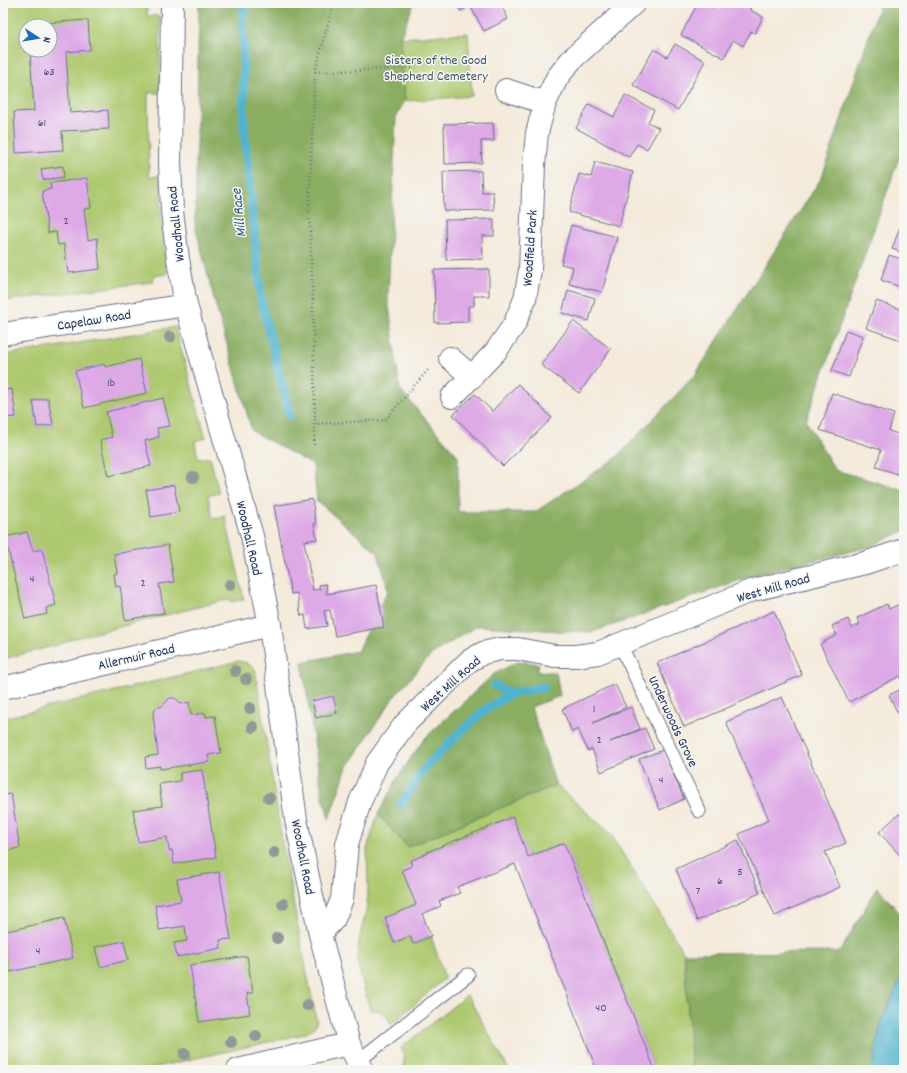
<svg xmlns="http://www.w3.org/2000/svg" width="907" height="1073" viewBox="0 0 907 1073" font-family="Dekko,sans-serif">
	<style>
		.green { fill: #aec96f; stroke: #647c66; fill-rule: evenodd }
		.forest { fill: #8aad62; stroke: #526e60 }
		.water { fill: #50b2ce; stroke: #367096 }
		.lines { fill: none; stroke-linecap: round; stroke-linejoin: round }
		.stream { stroke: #50b2ce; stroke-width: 9 }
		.building { fill: #dda9e6 }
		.service-casing { stroke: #677089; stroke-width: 15 }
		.minor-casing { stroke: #677089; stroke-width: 24 }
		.tertiary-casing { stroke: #677089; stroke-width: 24 }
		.path { stroke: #677089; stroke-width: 2.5; stroke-dasharray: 1 3; stroke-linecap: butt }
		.service { stroke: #fff; stroke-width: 13 }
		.minor { stroke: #fff; stroke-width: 22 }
		.tertiary { stroke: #fff; stroke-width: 22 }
		.tree { fill: #919998 }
		.labels { text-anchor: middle; stroke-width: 3; stroke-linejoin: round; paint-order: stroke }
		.number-label { font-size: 12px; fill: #4c4e80 }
		.park-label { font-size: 14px; fill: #405662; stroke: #f6f6f2 }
		.street-label { font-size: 14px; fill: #1b2f5e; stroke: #f6f6f2 }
		.water-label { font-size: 15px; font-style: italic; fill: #2b5680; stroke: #f6f6f2 }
	</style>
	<rect width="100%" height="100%" fill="#f6f6f2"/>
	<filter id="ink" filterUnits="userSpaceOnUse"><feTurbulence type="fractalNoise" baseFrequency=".025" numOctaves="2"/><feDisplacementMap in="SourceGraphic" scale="8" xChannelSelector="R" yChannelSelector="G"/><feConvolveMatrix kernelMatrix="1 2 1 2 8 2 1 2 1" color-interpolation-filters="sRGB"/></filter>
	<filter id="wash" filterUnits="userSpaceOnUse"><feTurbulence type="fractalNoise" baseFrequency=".012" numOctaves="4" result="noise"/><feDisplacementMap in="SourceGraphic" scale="16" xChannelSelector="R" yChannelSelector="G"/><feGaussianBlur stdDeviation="0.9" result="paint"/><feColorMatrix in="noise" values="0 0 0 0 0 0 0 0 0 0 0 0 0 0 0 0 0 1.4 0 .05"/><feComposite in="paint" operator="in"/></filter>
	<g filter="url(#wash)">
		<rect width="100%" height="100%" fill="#f4eada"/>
		<!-- green -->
		<g class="green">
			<path d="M3,3H147V16H160V93H148L149,177L161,176V221L167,274L154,276L152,282L3,301ZM26,26H50V50H26Z"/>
			<polygon points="468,33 472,96 405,101 400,38"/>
			<path d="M175,327L206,438L195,441L198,459L210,457L219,493L208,496L213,519L225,516L244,599L231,602L230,599L75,638L61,644L3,659V355L49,348ZM48,398L53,425L37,427L33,401Z"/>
			<path d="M239,661L247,663L255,669L283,847L300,938L317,1023C311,1034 303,1034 291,1037L143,1070H3V718Z"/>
			<path d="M556,785L610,833L684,953L692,1070H655L564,843L528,857L512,817L427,852L428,853L410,861L412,866L416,905L385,919L394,943L410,936L413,943L431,936L445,978L391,1025C387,1014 382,1010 370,1010L357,962L359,940L367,907L368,889L367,849L378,814L407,847Z"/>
			<path d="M467,995L509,1070H400C406,1062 405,1056 401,1048Z"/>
		</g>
		<!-- forest -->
		<g class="forest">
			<polygon points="199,3 414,3 400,38 405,101 396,116 388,298 400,390 458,456 458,512 535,512 616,458 695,375 822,177 880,3 904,3 904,144 806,421 835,470 900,489 904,492 904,531 869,547 754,575 622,622 592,632 560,631 477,626 432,654 394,697 347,767 329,819 322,794 302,662 358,651 388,590 378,553 317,501 313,465 252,431 215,303 195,226"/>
			<polygon points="519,661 539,664 537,672 556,672 560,696 531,707 556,785 407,847 378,814 398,777 424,739 494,674"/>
			<polygon points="877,887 904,918 904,971 882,1020 872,1070 692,1070 684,953 840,952"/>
		</g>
		<!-- water -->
		<polygon class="water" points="904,971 904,1070 872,1070 882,1020"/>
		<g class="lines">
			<!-- stream -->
			<g class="stream">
				<polyline points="243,3 244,127 261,300 290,416"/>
				<polyline points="495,685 510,694"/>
				<polyline points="401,805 424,769 451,741 485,710 510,694 544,687"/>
			</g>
		</g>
		<g id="blocks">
			<!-- building -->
			<g class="building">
				<polygon points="456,3 500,3 508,19 484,31 470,6 460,11"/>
				<polygon points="698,3 705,3 713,8 716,3 741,3 751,9 750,10 763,17 755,33 751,31 743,46 733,40 724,58 681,35"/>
				<polygon points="88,20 90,50 66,52 70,113 108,110 109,129 62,131 63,150 16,153 14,112 34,111 30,50 50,50 50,26 28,26 28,24"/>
				<polygon points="675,44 705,61 678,110 633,85 654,49 667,57"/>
				<polygon points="625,95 654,110 648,122 659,128 647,149 637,144 629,157 576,128 589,104 614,117"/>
				<polygon points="493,123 494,141 481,141 482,163 445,164 444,124"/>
				<polygon points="595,162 633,172 619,226 569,212 579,174 591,177"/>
				<polygon points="63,166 64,177 43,180 41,169"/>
				<polygon points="481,171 482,192 493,192 494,210 444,211 443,172"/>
				<polygon points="87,178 91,208 84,209 88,240 97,238 100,269 68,273 64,244 58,245 56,232 48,233 42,191 51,189 50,183"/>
				<polygon points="904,216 904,253 892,249"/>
				<polygon points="494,219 494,236 482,236 483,259 446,260 445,220"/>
				<polygon points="571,225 617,237 602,292 569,284 573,267 561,264"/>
				<polygon points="889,255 904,260 904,288 881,280"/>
				<polygon points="489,269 489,296 474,296 474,306 468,306 468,322 435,323 434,270"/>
				<polygon points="568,290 595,298 589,321 562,313"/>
				<polygon points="876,301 904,310 904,331 901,340 866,328"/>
				<polygon points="573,321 611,349 579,393 541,365"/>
				<polygon points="846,330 863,336 849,377 832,371"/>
				<polygon points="139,359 147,393 84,408 75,371 104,364 105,367"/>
				<polygon points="518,384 552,418 503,466 453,415 475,394 492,411"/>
				<polygon points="12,389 16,417 3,418 3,390"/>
				<polygon points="832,393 894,414 889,431 904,436 904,476 876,467 881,450 820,430"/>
				<polygon points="48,398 53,425 37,427 33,401"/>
				<polygon points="163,398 170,426 157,428 159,437 145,441 151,466 108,476 100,440 112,437 106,412"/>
				<polygon points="174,485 179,512 151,517 146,490"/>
				<polygon points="312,499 316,524 314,524 317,539 304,541 313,590 320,589 319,585 326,584 327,594 376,585 384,627 335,636 330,610 324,611 327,626 307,629 305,615 301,616 297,593 291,594 274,506"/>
				<polygon points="27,532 33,551 42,549 56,605 46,608 47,614 25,619 5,537"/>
				<polygon points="168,545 174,582 159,584 164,613 125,620 120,586 116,587 114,574 117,573 114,554"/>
				<polygon points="904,602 904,683 900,676 849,702 820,644 837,635 832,626 848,619 852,628 860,624 857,618 887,604 889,609"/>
				<polygon points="774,611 802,675 684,727 657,663"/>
				<polygon points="615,684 626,707 593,723 631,707 640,729 610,742 645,728 654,749 601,772 592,749 588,751 578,729 572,732 562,709"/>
				<polygon points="904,688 904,726 889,695"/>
				<polygon points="333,696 337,713 316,718 312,701"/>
				<polygon points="782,697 846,843 825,852 840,887 775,916 739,834 769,820 726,722"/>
				<polygon points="170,698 175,698 182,704 189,702 191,715 205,713 206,717 215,716 221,753 208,755 209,762 160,769 160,766 146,768 145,757 158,755 153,714 156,708 162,706"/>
				<polygon points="663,750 684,799 660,810 639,759"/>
				<polygon points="202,770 216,857 174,864 172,850 169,851 167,837 138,842 133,810 162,806 159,784 180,781 180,773"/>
				<polygon points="11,794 20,848 3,851 3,795"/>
				<polygon points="899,814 904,820 904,860 879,832"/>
				<polygon points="513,817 528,857 564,843 655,1070 597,1070 515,864 457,887 460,893 439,901 441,906 422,914 431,936 413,944 410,936 394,943 385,918 416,905 402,870 412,866 410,861 428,853 427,852"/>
				<polygon points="738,840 760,893 697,921 676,869"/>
				<polygon points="219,872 231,939 220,940 221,948 177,957 174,943 187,941 185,926 159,930 155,905 181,901 177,879"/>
				<polygon points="64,918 73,958 10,972 3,942 3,932"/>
				<polygon points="124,941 128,960 100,967 95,947"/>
				<polygon points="247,956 253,993 247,993 250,1014 199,1022 190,965"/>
			</g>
		</g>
	</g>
	<g filter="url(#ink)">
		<use href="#blocks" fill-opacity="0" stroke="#677089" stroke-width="1"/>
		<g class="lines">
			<defs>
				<g id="service">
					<polyline points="620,644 699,811"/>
					<polyline points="357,1062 468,975"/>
				</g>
				<g id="minor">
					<polyline points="506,90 545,103"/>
					<polyline points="3,334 186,305"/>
					<polyline points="450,358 472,377"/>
					<polyline points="452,397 496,351 514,325 525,299 530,270 534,165 537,133 545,103 557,78 572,59 634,3"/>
					<polyline points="3,688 270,625"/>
					<polyline points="320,934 334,919 342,899 347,844 360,802 377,763 405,724 469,661 483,653 500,649 518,649 555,656 576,656 598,653 753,590 865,563 898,552 904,549"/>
					<polyline points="238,1070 326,1049 349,1044"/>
				</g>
				<polyline id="tertiary" points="172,3 170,162 172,211 178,259 186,305 252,536 270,625 296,820 320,934 349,1044 362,1070"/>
			</defs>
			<!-- service casing -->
			<use href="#service" class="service-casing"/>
			<!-- minor casing -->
			<use href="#minor" class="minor-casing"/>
			<!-- tertiary casing -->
			<use href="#tertiary" class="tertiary-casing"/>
			<!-- path -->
			<g class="path">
				<polyline points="315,72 415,68"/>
				<polyline points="315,424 313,305 309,208 315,72 333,6 336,3"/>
				<polyline points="314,445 315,424 385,420 428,370"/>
			</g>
			<!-- service -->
			<use href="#service" class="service"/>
			<!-- minor -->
			<use href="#minor" class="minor"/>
			<!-- tertiary -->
			<use href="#tertiary" class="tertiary"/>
		</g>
		<!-- trees -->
		<g class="tree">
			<circle cx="170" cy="337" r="6"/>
			<circle cx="193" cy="477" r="6"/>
			<circle cx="230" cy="585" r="6"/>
			<circle cx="235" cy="671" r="6"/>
			<circle cx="246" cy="679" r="6"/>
			<circle cx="250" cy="708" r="6"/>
			<circle cx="253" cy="727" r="6"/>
			<circle cx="269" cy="798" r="6"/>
			<circle cx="274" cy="853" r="6"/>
			<circle cx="283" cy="904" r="6"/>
			<circle cx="277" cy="938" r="6"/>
			<circle cx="307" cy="1005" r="6"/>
			<circle cx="256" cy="1036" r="6"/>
			<circle cx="231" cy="1042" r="6"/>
			<circle cx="185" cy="1054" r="6"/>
		</g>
	</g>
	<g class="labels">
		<!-- number labels -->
		<g class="number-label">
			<text x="49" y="75">63</text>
			<text x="42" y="126">61</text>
			<text x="66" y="224">2</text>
			<text x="111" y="386">1b</text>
			<text x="32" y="582">4</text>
			<text x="143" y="586">2</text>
			<text x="594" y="712">1</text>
			<text x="599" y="743">2</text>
			<text x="661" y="783">4</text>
			<text x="740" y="875">5</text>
			<text x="720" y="884">6</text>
			<text x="698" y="894">7</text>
			<text x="38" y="954">4</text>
			<text x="601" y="1011">40</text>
		</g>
		<!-- park labels -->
		<g class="park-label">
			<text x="436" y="64">Sisters of the Good<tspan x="436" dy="16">Shepherd Cemetery</tspan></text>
		</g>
		<!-- street labels -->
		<g class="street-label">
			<text transform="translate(175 224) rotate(-96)" y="5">Woodhall Road</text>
			<text transform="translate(529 248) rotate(-86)" y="5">Woodfield Park</text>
			<text transform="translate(94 319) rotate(-9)" y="5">Capelaw Road</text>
			<text transform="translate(250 538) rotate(77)" y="5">Woodhall Road</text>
			<text transform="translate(773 587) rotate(-16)" y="5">West Mill Road</text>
			<text transform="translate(136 656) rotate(-13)" y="5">Allermuir Road</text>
			<text transform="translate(450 683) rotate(-42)" y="5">West Mill Road</text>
			<text transform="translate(674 721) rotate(65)" y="5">Underwoods Grove</text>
			<text transform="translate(304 857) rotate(79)" y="5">Woodhall Road</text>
		</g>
		<!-- water labels -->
		<g class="water-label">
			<text transform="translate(238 213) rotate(-96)" y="5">Mill Race</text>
		</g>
	</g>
	<!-- margin -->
	<rect width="907" height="1073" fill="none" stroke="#f6f6f2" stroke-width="16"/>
	<!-- north arrow -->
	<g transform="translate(38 38) rotate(102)"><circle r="19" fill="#f6f6f2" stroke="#9ea6b7"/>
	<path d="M0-3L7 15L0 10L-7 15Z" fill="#1f6fb2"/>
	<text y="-6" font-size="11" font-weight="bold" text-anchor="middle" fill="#1b2f5e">N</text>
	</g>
</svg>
